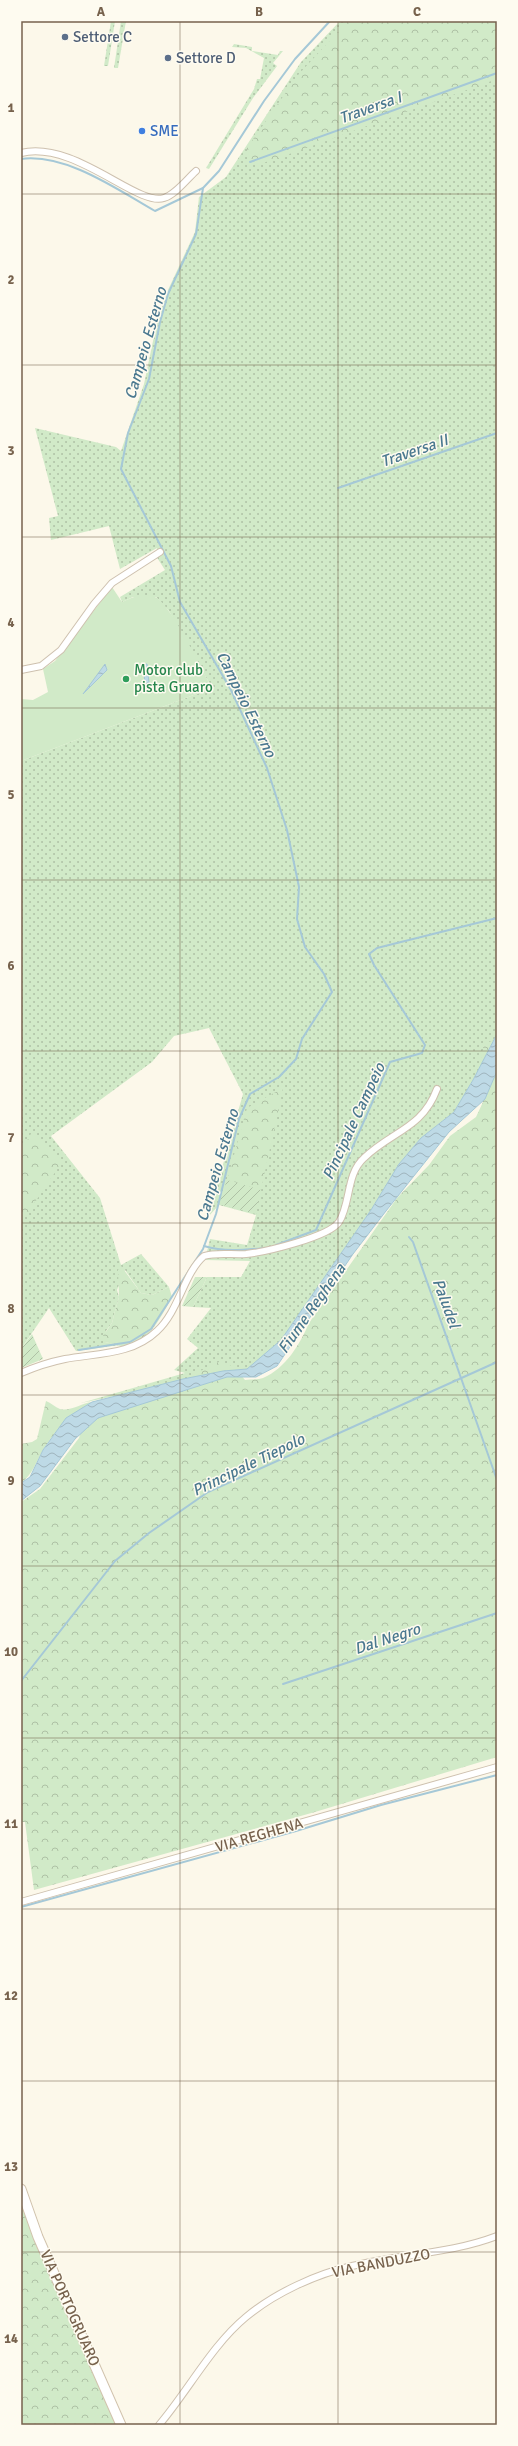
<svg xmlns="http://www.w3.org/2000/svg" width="518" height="2446" viewBox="0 0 518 2446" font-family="Signika,sans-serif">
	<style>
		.grass { fill: url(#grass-dots) }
		.forest { fill: url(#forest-crowns) }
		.garden { fill: url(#garden-furrows) }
		.pitch { fill: #d1eac8 }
		.water { fill: url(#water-waves); stroke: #a5c8d7 }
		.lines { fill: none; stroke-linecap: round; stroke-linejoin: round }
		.stream { stroke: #a5c8d7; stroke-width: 2 }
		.street-casing { stroke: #cec1af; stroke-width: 8 }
		.secondary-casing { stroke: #d1c3ad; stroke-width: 11 }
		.street { stroke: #fff; stroke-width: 6 }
		.secondary { stroke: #fff; stroke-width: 9 }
		.grid { fill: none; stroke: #77624d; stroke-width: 1; stroke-opacity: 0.55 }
		.service-dot { fill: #5c6f8a; stroke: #fefbf0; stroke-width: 1.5 }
		.shop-dot { fill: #3f7fe0; stroke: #fefbf0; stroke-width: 1.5 }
		.leisure-dot { fill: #2e9e5b; stroke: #fefbf0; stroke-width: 1.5 }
		.labels { text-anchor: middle; stroke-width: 3; stroke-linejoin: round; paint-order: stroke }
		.service-label { font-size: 15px; fill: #4e5e75; stroke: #fefbf0; text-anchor: start }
		.shop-label { font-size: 15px; fill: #366cbe; stroke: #fefbf0; text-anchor: start }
		.leisure-label { font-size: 15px; fill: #27864d; stroke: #fefbf0; text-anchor: start }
		.street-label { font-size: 15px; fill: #77624d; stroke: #fefbf0 }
		.water-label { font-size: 16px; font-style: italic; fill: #4b7990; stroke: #fefbf0 }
		.neatline { fill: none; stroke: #77624d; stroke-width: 1.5 }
		.grid-label { font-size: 13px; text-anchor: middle; font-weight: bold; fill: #77624d }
	</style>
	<defs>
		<pattern id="grass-dots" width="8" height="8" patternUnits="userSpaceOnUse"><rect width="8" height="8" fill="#d1eac8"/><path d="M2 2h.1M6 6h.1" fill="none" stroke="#aec1a5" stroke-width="1.8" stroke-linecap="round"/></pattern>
		<pattern id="forest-crowns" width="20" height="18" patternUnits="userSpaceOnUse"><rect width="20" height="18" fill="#d1eac8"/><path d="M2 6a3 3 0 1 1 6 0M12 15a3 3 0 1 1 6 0" fill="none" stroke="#aec1a5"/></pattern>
		<pattern id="garden-furrows" width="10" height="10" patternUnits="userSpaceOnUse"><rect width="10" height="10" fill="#d1eac8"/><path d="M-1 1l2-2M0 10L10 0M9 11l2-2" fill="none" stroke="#aec1a5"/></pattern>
		<pattern id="water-waves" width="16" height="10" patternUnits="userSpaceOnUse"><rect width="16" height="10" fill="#bedae6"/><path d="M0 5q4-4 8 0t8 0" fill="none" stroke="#9fb4bd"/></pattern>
	</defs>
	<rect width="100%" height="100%" fill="#fcf8ea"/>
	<!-- grass -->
	<g class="grass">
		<polygon points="111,21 115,21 108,66 104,66"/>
		<polygon points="121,21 126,21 118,68 114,68"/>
		<polygon points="340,21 497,21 497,1034 473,1080 454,1112 421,1138 399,1164 371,1210 281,1340 258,1362 247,1369 223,1371 149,1389 81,1403 185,1373 174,1370 198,1348 187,1339 211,1308 193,1307 207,1277 241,1277 250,1261 205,1260 210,1239 247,1245 256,1215 219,1205 208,1217 243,1094 209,1028 174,1036 152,1062 51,1136 100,1198 121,1265 141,1254 169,1287 152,1295 141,1293 125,1270 117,1290 119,1297 115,1311 112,1323 106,1331 105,1342 120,1345 76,1351 49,1308 21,1349 21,761 212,688 169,611 156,597 133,597 122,602 120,597 165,570 156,556 157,548 120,569 109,526 51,540 49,518 58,516 35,428 116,447 121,451 144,384 157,322 168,290 195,232 199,197 226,177 301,62"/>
		<polygon points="234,44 252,47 252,51 278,55 280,51 283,51 273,63 277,66 253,98 209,169 206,168 254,89 257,79 260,79 264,58 246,48 232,47"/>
	</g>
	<!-- forest -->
	<g class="forest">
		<polygon points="348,21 497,21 497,79 270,161 248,166 247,148 298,75"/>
		<path d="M497,1039V1757L315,1812L34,1890L25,1822H21V1502L40,1489L79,1438L86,1414L185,1382L198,1372L221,1361L234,1367L245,1380C250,1379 258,1380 263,1378C286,1368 300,1344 309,1323L397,1198L429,1165L450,1136L476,1117L483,1102L478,1072L484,1044Z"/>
		<polygon points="283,1088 261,1190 227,1180 247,1108"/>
		<polygon points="32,1132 62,1162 21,1223 21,1151"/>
		<path d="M121,1266L141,1293L152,1295L169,1287L172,1297C162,1315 149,1343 126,1346C120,1347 111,1343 105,1342L103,1336L112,1323L115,1311L119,1297L118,1270Z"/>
		<path d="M46,1401C51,1403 55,1407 60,1409C69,1412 82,1403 92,1402C69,1416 58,1427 43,1450C36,1462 33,1474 21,1483V1444L32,1442L37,1439Z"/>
		<polygon points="21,2206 117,2425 21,2425"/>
	</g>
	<!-- garden -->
	<g class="garden">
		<polygon points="227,1180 261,1190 256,1214 219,1204"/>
		<polygon points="195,1277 207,1277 193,1307 182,1306"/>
		<polygon points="32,1334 43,1359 21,1368 21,1349"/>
	</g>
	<!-- pitch -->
	<path class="pitch" d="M112,587L122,602C133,597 143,592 155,597C171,604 202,670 212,688L21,761V699L33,700L48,692L43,669L55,661Z"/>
	<!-- water -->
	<g class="water">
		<polygon points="105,664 107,670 83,694"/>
		<polygon points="143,664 147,664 150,692 146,692"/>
		<polygon points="497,1034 497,1071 485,1099 449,1132 386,1211 353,1254 277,1366 256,1377 227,1377 98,1418 75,1439 40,1486 21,1501 21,1483 30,1477 43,1450 66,1418 92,1402 183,1379 223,1371 247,1369 281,1340 371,1210 399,1164 421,1138 454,1112 473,1080"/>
	</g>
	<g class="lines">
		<!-- stream -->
		<g class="stream">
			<path d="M21,159C66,153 118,190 155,211L203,188"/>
			<polyline points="250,162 497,73"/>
			<polyline points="497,305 497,313"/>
			<polyline points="338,488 497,433"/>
			<polyline points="409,1237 413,1242 497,1480"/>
			<polyline points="276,1245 316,1230 390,1062 422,1053 425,1045 374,965 369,954 377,948 497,918"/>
			<path d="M204,1246C224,1252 243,1250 264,1248"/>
			<polyline points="79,1350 130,1342 151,1329 203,1249 216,1214 239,1119 250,1094 279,1077 296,1059 302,1039 332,992 324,974 305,947 297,919 299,887 287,830 267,768 231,690 180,602 171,566 121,469 128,433 149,379 160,322 168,294 196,234 203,188 219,171 264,101 295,59 330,21"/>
			<polyline points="21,1681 115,1561 149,1533 208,1492 497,1362"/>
			<polyline points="283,1684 497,1613"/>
			<polyline points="21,1907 296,1831 381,1805 497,1775"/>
		</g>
		<defs>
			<g id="street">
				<path d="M21,153C75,140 137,207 164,198C176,194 187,179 196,171"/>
				<polyline points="21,670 41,666 61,650 94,604 112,583 160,552"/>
				<path d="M21,1373C35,1367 50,1362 65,1359C97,1353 132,1355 157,1331C179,1311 184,1273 204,1256C217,1252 232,1255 246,1254C265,1252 329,1237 339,1222C351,1203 346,1174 364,1158C392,1131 422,1129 437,1089"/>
				<polyline points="21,1902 497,1767"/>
				<path d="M159,2425C188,2391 212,2345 246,2317C275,2293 316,2274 352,2266C400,2254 450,2254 497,2236"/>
			</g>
			<polyline id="secondary" points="21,2189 38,2237 121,2425"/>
		</defs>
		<!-- street casing -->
		<use href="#street" class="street-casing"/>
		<!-- secondary casing -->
		<use href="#secondary" class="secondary-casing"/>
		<!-- street -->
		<use href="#street" class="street"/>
		<!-- secondary -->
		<use href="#secondary" class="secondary"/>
	</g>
	<!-- grid -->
	<path class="grid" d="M180,21V2425M338,21V2425M21,194H497M21,365H497M21,537H497M21,708H497M21,880H497M21,1051H497M21,1223H497M21,1395H497M21,1566H497M21,1738H497M21,1909H497M21,2081H497M21,2252H497"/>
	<!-- markers -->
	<g class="service-dot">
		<circle cx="65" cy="37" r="4"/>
		<circle cx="168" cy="58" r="4"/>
	</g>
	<circle class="shop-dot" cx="142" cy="131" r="4"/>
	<circle class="leisure-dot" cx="126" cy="679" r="4"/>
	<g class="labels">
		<!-- service labels -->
		<g class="service-label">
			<text x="73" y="42">Settore C</text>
			<text x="176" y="63">Settore D</text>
		</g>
		<!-- shop labels -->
		<g class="shop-label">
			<text x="150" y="136">SME</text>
		</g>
		<!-- leisure labels -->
		<g class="leisure-label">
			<text x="134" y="675">Motor club<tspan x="134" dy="17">pista Gruaro</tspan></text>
		</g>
		<!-- street labels -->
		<g class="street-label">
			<text transform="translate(259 1835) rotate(-16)" y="5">VIA REGHENA</text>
			<text transform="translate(381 2263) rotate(-11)" y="5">VIA BANDUZZO</text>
			<text transform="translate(70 2308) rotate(66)" y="5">VIA PORTOGRUARO</text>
		</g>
		<!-- water labels -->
		<g class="water-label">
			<text transform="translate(370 107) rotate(-20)" y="6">Traversa I</text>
			<text transform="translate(145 343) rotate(-74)" y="6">Campeio Esterno</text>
			<text transform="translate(414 450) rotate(-19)" y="6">Traversa II</text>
			<text transform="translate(247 704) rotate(64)" y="6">Campeio Esterno</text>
			<text transform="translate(353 1121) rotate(-65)" y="6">Pincipale Campeio</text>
			<text transform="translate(217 1165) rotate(-74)" y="6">Campeio Esterno</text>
			<text transform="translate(447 1303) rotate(70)" y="6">Paludel</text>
			<text transform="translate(311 1308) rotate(-55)" y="6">Fiume Reghena</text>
			<text transform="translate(248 1464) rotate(-26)" y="6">Principale Tiepolo</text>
			<text transform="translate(387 1638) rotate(-18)" y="6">Dal Negro</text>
		</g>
	</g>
	<!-- border -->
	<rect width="518" height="2446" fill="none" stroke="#fefbf0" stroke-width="44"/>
	<rect x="22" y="22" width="474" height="2402" class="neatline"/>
	<g class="grid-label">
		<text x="101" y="16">A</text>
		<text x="259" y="16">B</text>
		<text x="417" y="16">C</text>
		<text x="11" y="112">1</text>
		<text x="11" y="284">2</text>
		<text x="11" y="455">3</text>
		<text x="11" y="627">4</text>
		<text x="11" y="799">5</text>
		<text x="11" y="970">6</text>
		<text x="11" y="1142">7</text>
		<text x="11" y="1313">8</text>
		<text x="11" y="1485">9</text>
		<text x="11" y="1656">10</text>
		<text x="11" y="1828">11</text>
		<text x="11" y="2000">12</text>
		<text x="11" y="2171">13</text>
		<text x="11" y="2343">14</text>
	</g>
</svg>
